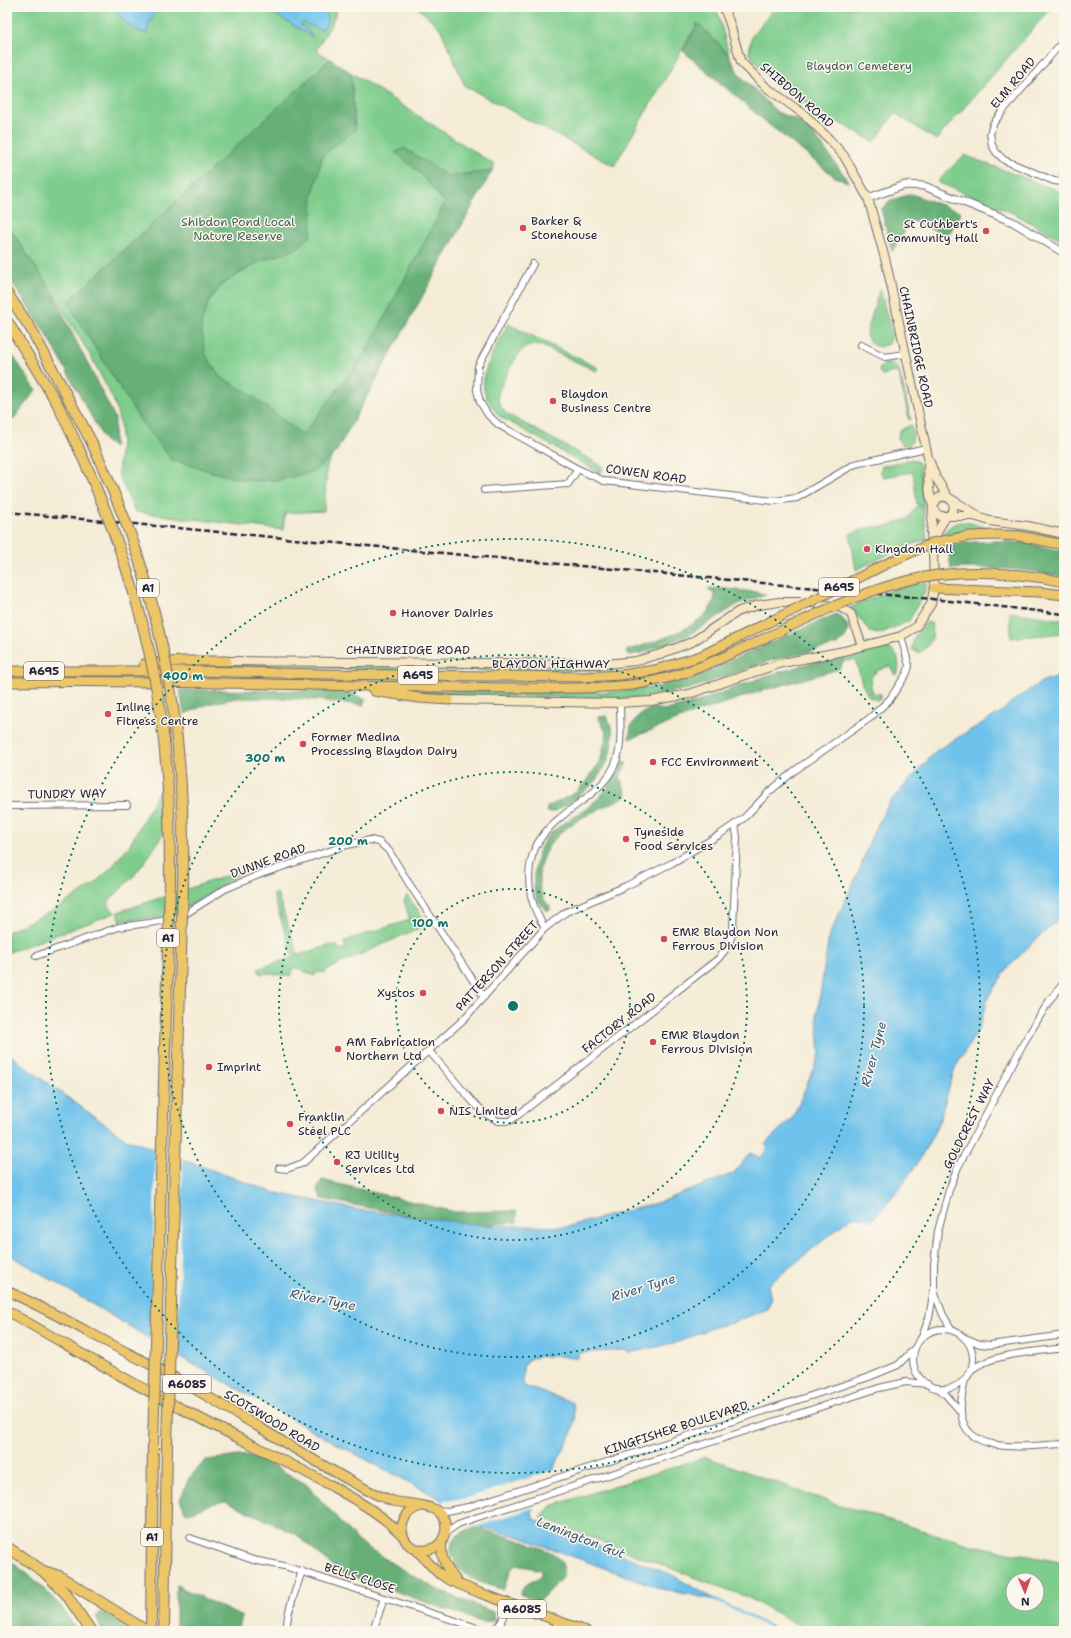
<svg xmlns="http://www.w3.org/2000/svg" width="1071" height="1638" viewBox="0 0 1071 1638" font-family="'Shantell Sans',sans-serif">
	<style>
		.green { fill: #7ecd8d; stroke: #507864; fill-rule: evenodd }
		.forest { fill: #66b078; stroke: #44695a }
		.water { fill: #6ec2eb; stroke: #487293 }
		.pier { fill: #f4ecd6 }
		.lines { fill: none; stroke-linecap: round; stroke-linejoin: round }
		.stream { stroke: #6ec2eb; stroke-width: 2.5 }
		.minor-casing { stroke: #6c6971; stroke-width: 8 }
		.tertiary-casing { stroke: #6c6971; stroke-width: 9 }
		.secondary-casing { stroke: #6c6971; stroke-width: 10 }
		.primary-casing { stroke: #6c6971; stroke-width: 11 }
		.trunk-casing { stroke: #6c6971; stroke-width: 12 }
		.minor { stroke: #fff; stroke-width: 6 }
		.tertiary { stroke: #fff; stroke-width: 7 }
		.secondary { stroke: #f7e8c3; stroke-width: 8 }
		.primary { stroke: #ecc669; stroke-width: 9 }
		.trunk { stroke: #ecc669; stroke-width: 10 }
		.rail { stroke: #22223b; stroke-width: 2.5; stroke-dasharray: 6 3; stroke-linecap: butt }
		.primary-bridge-casing { stroke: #6c6971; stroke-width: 11; stroke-linecap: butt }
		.trunk-bridge-casing { stroke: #6c6971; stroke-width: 12; stroke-linecap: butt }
		.primary-bridge { stroke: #ecc669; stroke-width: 9 }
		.trunk-bridge { stroke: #ecc669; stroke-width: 10 }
		.ring { fill: none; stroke: #0f766e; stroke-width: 2; stroke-dasharray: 2 4 }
		.poi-dot { fill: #d1495b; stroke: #fbf7ec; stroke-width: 1.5 }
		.labels { text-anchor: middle; stroke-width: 3; stroke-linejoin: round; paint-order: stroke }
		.shield { fill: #fbf7ec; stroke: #636270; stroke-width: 1 }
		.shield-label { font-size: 11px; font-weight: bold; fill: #22223b }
		.park-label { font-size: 12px; fill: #425e58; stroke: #fbf7ec }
		.street-label { font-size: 12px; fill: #22223b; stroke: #fbf7ec }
		.poi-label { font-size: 12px; fill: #22223b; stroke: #fbf7ec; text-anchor: start }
		.water-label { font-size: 13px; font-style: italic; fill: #3d5a79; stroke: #fbf7ec }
		.centre { fill: #0f766e; stroke: #fbf7ec; stroke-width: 2 }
		.ring-label { font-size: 12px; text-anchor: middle; font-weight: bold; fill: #0f766e; stroke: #fbf7ec; stroke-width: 3; stroke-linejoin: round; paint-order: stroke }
	</style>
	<rect width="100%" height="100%" fill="#fbf7ec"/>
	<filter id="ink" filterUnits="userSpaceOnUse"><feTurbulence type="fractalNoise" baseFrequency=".025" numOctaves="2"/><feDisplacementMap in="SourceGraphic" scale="8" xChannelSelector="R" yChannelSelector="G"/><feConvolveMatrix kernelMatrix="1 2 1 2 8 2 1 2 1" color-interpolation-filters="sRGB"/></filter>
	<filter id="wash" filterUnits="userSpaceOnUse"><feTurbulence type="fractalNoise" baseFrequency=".012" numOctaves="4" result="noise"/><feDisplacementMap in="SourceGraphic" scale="16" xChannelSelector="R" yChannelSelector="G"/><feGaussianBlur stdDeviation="0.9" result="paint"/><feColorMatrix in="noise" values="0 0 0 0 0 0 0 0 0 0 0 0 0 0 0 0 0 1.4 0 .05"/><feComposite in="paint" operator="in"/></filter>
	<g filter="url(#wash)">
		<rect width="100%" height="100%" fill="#f4ecd6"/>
		<!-- green -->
		<g class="green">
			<polygon points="7,7 338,7 331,25 316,50 495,165 327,465 324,511 285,513 283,530 135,512 118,474 121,440 120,423 114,401 90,355 50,289 7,224"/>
			<polygon points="417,7 715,7 718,13 729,55 698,23 614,166 465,86 440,28"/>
			<polygon points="775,7 1052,7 936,140 895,113 874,142 816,110 769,79 749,53 752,36"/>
			<polygon points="964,155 1064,193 1064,241 1013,213 937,182"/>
			<polygon points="880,288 892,336 888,344 879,347 871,344 866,335"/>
			<path d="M508,324L598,368L596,371L542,346C535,345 527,345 521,351C516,356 499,387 498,395C497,403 502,409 507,414L602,466V472H598L499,416C493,408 486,399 484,389C480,370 500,341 508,324Z"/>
			<polygon points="885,364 894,364 898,367 911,419 909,420 899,374 895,372 882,375 880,373 879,369"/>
			<path d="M911,425C914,434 915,449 901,444L898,438L899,431Z"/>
			<polygon points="912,459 917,461 920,465 924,505 917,505 913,472 884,477 880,472 882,466"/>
			<polygon points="923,506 927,539 893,552 856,570 850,534 870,527 884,527 908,519 916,507"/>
			<path d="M961,522L971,523L995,530L971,531L943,535C947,527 953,524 961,522Z"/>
			<polygon points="927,582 925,591 909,621 879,634 870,632 851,607 894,589"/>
			<polygon points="1010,612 1064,620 1064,633 1011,638"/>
			<path d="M927,622L932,624C934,638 931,647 918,653L912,649C912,637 919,631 927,622Z"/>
			<path d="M885,647C898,652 900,660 898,673L895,675L890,666C874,671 865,676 874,694H881V698L877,700L869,697L862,684L856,660L844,661L841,656Z"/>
			<polygon points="177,664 613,668 614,671 377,670"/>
			<polygon points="657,687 659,694 641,698 620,698 489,696 406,693 396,690 614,692"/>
			<polygon points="162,785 163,834 152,852 132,878 107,903 115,913 7,953 7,932 54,910 92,886 112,867 131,843"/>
			<polygon points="244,870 194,904 159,918 120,920 118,912"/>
			<polygon points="277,893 298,955 327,946 337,945 339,950 346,948 344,942 353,938 410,920 404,901 407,895 428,924 326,970 326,972 315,973 315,976 294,967 291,976 265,973 260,974 258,969 293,957 273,895"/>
			<path d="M706,1457L830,1502L968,1544L1064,1563V1631H810L747,1597L633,1554L541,1517L551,1506ZM1013,1580H1037V1604H1013Z"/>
		</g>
		<!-- forest -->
		<g class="forest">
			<polygon points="698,23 729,55 738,73 777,112 806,124 850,183 835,177 767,123 683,51"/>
			<polygon points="330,59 351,73 355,130 323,155 313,194 311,235 297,249 260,261 223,284 209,301 201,324 205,353 220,377 247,392 303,435 366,352 445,203 419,172 395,152 405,148 447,176 492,171 336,452 315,471 279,480 258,481 233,478 172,460 142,423 91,341 68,302"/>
			<polygon points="911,194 961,212 948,236 911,220 892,252 881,209 892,200"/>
			<polygon points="7,224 50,289 115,418 114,448 104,440 50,340 7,275"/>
			<polygon points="7,347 36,390 12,421 7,419"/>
			<path d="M998,541L1025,543L1064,551V577C1027,569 989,566 951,569L948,546L972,542Z"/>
			<path d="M715,588L757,592L766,595L740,603L687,636L641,653L629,655L626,651C650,643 714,626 715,594L708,590Z"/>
			<path d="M836,614C852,623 851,635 837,645L773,660L689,689L659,694L657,687L702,673Z"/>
			<polygon points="841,656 844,661 839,669 761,691 695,713 629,739 631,726 640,714 652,708 666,710 694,703 766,676 814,662"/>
			<polygon points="180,690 346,691 366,700 363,705 306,699 236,698 208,704 184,714"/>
			<polygon points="607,716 613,732 611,749 607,763 594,783 575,799 554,812 547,812 547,807 575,793 585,782 600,762 607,734 598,717"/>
			<path d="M623,761L627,762L620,776L627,796C592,813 541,830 539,876C539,891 541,896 550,907V910L546,911C543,906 537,901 536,896C530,882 537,849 546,838C558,824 577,817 591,805C605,794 615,777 623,761Z"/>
			<polygon points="322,1180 455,1212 517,1211 517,1222 482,1225 421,1218 322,1199 317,1189"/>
			<polygon points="247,1455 265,1461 306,1484 359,1542 398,1567 440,1591 493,1612 494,1620 484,1623 338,1571 297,1535 226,1501 211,1504 195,1511 186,1513 180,1500 189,1478 206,1460"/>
			<path d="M474,1527C493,1533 544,1545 558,1557C564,1563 564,1570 563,1577L538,1602L520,1594L524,1586L541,1576V1570L517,1565L512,1568L503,1590C490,1585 475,1582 465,1574C455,1566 444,1546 457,1536C462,1532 468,1530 474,1527Z"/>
			<polygon points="7,1558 34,1579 60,1605 77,1631 7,1631"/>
			<polygon points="176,1585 242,1617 238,1631 176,1631"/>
			<polygon points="100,1612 114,1618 130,1631 102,1631 96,1616"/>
		</g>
		<!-- water -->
		<g class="water">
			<path d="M115,7H157L148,27L147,34C133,29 120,22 115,7Z"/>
			<polygon points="263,7 326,7 327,24 321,30 303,23 300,25 308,30 313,37"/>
			<path d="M1064,675V915L1034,941L1008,968L989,995L978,1030L955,1068L938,1125L919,1161L899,1189L871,1221L866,1218L852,1217L768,1285L771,1300L767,1309L732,1323L714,1327L678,1342L629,1353L625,1350L578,1353V1358C567,1357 530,1352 525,1363C522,1367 523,1376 522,1382L526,1387L569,1401L573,1403L575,1420L571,1435L532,1510L533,1519L672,1575L716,1600L662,1589L517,1536L477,1526L437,1497L342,1447L182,1358L7,1253V1052L29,1070L126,1139L272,1192L359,1210L482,1225L566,1227L660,1202L734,1173L750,1153L761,1158L768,1148L765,1144L793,1117L820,1054L817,1015L829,936L859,871L871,837L889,803L937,750L1003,711L1010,703L1043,681Z"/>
		</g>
		<!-- pier -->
		<g class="pier">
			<polygon points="156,1148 183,1158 177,1357 150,1341"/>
			<polygon points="556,1469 536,1507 475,1527 444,1505 443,1500 464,1499"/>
		</g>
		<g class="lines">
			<!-- stream -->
			<polyline class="stream" points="713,1599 779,1631"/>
		</g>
	</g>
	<g filter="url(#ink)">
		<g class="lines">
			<defs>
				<g id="minor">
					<polyline points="1064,172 1062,180 1064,184"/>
					<polyline points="1063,182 1054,181 1004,160 996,152 992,145 990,134 993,124 1002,112 1064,40"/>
					<polyline points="533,264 478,366 477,390 480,402 488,415 499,425 578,469 604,481 774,501 797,498 855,464 926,448"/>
					<polyline points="861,345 885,357 905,354"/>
					<polyline points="484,490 568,484 578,469"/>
					<polyline points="7,806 127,805"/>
					<path d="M545,928C524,896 522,855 550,827C569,807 596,796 611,772C624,751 620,726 620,703"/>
					<polyline points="36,956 119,927 149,923 179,918 225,889 261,874 347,845 370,840 379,842 389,851 408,882 484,997"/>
					<polyline points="429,1051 473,1102 486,1114 498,1121 510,1121 522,1112 718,959 729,945 733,929 737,837 735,824"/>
					<polyline points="279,1168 287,1169 303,1163 464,1019 545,928 566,912 626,886 672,863 719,835 744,818 769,792 794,771 870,718 890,699 907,673 909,666 901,636"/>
					<polyline points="934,1291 943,1315 952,1330"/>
					<circle cx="943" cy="1359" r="30"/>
					<polyline points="922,1337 929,1318 934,1289 934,1264 938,1231 949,1190 958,1167 1023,1044 1051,998 1064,983"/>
					<polyline points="965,1338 980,1344 990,1345 1064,1335"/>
					<path d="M971,1370C993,1353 1037,1352 1064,1348"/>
					<path d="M965,1379C963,1390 960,1402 961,1413C966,1458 1033,1445 1064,1444"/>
					<polyline points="938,1388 946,1395 961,1412"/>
					<polyline points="437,1510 447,1511 468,1507 869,1377 898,1365 914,1349"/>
					<polyline points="445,1533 458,1524 475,1518 879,1388 906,1382 927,1384"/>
					<path d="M190,1538L253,1560L284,1566L487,1631C501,1631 505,1614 509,1604"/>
					<path d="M288,1631C283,1619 298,1585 302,1571"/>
					<polyline points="373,1631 384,1598"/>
					<polyline points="555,1631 558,1621"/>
				</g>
				<polyline id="tertiary" points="868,198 905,185 924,186 1013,222 1064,253"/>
				<g id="secondary">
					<polyline points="723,7 729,21 741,62 766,87 805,115 830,140 844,156 868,198 886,262 928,457 936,478 948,497"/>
					<path d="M928,462C928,475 928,509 940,516H974L990,521L1028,526L1064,534"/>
					<polyline points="951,499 979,516"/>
					<path d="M933,506L938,498C951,493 960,508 948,516"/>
					<polyline points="934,543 938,530 946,517"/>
					<polyline points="227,661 606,664 636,661 660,654 692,642 739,611 758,605 779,602 806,602 840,607 851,614 862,646"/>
					<polyline points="449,700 620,703 651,701 689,694 782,663 844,651 901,636 916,627 931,604 934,588 933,549 931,534 933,508"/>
				</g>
				<g id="primary">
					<polyline points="934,588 1039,592 1064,595"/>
					<polyline points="144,664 181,661 227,661"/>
					<polyline points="7,671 192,671 321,674 584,677 621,675"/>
					<path d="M7,682C151,679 296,686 440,687C504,687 568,691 632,685"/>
					<polyline points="374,691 419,698 449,700"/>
					<path d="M7,1291C36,1304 64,1319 92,1334C125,1352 159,1368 191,1387C248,1419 302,1455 360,1486C370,1492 382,1497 393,1501C406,1504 431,1504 440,1513C452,1526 444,1548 427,1550C399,1554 391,1513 422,1506"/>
					<path d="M7,1311C66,1344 123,1379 184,1410C231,1435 279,1457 326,1483C354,1499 381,1513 403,1536"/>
					<path d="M442,1541C439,1558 448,1571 458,1583"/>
					<polyline points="415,1548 437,1572 449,1580 480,1593 586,1631"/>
				</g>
				<g id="trunk">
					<polyline points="7,293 31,329 91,441"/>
					<polyline points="7,321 57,403 78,447"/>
					<polyline points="7,1547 43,1571 66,1594 91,1631"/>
					<polyline points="43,1571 59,1576 147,1631"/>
					<polyline points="151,1631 153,1443"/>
					<polyline points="164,1631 167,1444"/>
				</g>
			</defs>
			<!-- minor casing -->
			<use href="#minor" class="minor-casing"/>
			<!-- tertiary casing -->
			<use href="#tertiary" class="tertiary-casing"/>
			<!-- secondary casing -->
			<use href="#secondary" class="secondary-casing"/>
			<!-- primary casing -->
			<use href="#primary" class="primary-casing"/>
			<!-- trunk casing -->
			<use href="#trunk" class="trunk-casing"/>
			<!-- minor -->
			<use href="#minor" class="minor"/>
			<!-- tertiary -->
			<use href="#tertiary" class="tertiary"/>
			<!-- secondary -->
			<use href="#secondary" class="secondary"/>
			<!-- primary -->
			<use href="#primary" class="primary"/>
			<!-- trunk -->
			<use href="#trunk" class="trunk"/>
			<!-- rail -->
			<polyline class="rail" points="7,512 932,599 1064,614"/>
			<defs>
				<g id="primary-bridge">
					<polyline points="621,675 655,670 701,656 888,563 932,543 969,536 995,535 1020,536 1064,545"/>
					<path d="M632,685C651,682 671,678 690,671C762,644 828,602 902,582C952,568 1014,571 1064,582"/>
				</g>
				<g id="trunk-bridge">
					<path d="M91,441C106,474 121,507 133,542C172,654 185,764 183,883L167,1444"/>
					<path d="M78,447C112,520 139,596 154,675C168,744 170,814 170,883L153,1443"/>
				</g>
			</defs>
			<!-- primary-bridge casing -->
			<use href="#primary-bridge" class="primary-bridge-casing"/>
			<!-- trunk-bridge casing -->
			<use href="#trunk-bridge" class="trunk-bridge-casing"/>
			<!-- primary-bridge -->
			<use href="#primary-bridge" class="primary-bridge"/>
			<!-- trunk-bridge -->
			<use href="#trunk-bridge" class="trunk-bridge"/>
		</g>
	</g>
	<!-- distance rings -->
	<g class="ring">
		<circle cx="513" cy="1006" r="117"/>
		<circle cx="513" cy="1006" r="234"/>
		<circle cx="513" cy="1006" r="351"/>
		<circle cx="513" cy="1006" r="467"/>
	</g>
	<!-- markers -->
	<g class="poi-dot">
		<circle cx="523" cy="228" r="4"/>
		<circle cx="986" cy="231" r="4"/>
		<circle cx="553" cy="401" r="4"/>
		<circle cx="867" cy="549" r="4"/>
		<circle cx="393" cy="613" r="4"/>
		<circle cx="108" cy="714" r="4"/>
		<circle cx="303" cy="744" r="4"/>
		<circle cx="653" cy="762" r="4"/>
		<circle cx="626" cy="839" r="4"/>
		<circle cx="664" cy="939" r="4"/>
		<circle cx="423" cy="993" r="4"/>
		<circle cx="653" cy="1042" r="4"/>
		<circle cx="338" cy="1049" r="4"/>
		<circle cx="209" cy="1067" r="4"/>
		<circle cx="441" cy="1111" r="4"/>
		<circle cx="290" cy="1124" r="4"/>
		<circle cx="337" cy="1162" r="4"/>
	</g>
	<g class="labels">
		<!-- shield labels -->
		<g class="shield">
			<rect x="819" y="578" width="40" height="18" rx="3"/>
			<rect x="137" y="579" width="22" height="18" rx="3"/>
			<rect x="24" y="662" width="40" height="18" rx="3"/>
			<rect x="398" y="666" width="40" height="18" rx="3"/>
			<rect x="157" y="929" width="22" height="18" rx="3"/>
			<rect x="163" y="1375" width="48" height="18" rx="3"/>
			<rect x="141" y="1528" width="22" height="18" rx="3"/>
			<rect x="498" y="1600" width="48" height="18" rx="3"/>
		</g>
		<g class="shield-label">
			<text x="839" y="591">A695</text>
			<text x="148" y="592">A1</text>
			<text x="44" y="675">A695</text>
			<text x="418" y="679">A695</text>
			<text x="168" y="942">A1</text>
			<text x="187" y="1388">A6085</text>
			<text x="152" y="1541">A1</text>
			<text x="522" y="1613">A6085</text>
		</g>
		<!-- park labels -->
		<g class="park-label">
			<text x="859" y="70">Blaydon Cemetery</text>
			<text x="238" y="226">Shibdon Pond Local<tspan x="238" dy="14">Nature Reserve</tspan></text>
		</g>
		<!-- street labels -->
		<g class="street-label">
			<text transform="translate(1013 83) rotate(-50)" y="4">ELM ROAD</text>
			<text transform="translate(797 95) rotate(41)" y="4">SHIBDON ROAD</text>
			<text transform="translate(916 347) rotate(78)" y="4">CHAINBRIDGE ROAD</text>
			<text transform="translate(646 474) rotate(8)" y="4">COWEN ROAD</text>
			<text x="408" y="654">CHAINBRIDGE ROAD</text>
			<text x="551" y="668">BLAYDON HIGHWAY</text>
			<text transform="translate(67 794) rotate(-1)" y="4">TUNDRY WAY</text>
			<text transform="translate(268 861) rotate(-20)" y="4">DUNNE ROAD</text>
			<text transform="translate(497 966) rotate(-48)" y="4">PATTERSON STREET</text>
			<text transform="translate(619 1023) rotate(-38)" y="4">FACTORY ROAD</text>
			<text transform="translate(969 1124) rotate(-63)" y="4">GOLDCREST WAY</text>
			<text transform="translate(272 1421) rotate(31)" y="4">SCOTSWOOD ROAD</text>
			<text transform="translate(676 1428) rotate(-18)" y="4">KINGFISHER BOULEVARD</text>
			<text transform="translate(360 1578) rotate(18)" y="4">BELLS CLOSE</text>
		</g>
		<!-- poi labels -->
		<g class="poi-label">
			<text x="531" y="225">Barker &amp;<tspan x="531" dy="14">Stonehouse</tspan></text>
			<text x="978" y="228" text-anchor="end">St Cuthbert's<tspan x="978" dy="14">Community Hall</tspan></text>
			<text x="561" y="398">Blaydon<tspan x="561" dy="14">Business Centre</tspan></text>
			<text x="875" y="553">Kingdom Hall</text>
			<text x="401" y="617">Hanover Dairies</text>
			<text x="116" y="711">Inline<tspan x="116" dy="14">Fitness Centre</tspan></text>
			<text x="311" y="741">Former Medina<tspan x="311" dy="14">Processing Blaydon Dairy</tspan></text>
			<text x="661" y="766">FCC Environment</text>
			<text x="634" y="836">Tyneside<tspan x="634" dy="14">Food Services</tspan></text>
			<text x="672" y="936">EMR Blaydon Non<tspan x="672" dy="14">Ferrous Division</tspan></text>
			<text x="415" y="997" text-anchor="end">Xystos</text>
			<text x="661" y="1039">EMR Blaydon<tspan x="661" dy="14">Ferrous Division</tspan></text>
			<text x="346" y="1046">AM Fabrication<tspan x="346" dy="14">Northern Ltd</tspan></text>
			<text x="217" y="1071">Imprint</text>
			<text x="449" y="1115">NIS Limited</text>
			<text x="298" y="1121">Franklin<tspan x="298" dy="14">Steel PLC</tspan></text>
			<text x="345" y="1159">RJ Utility<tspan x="345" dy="14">Services Ltd</tspan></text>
		</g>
		<!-- water labels -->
		<g class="water-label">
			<text transform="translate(873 1054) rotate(-75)" y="5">River Tyne</text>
			<text transform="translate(643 1287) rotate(-17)" y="5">River Tyne</text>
			<text transform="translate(323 1299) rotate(11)" y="5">River Tyne</text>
			<text transform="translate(581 1537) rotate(21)" y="5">Lemington Gut</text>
		</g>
	</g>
	<circle cx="513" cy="1006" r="6" class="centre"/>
	<g class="ring-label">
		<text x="183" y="680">400 m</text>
		<text x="265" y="762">300 m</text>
		<text x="348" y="845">200 m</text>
		<text x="430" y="927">100 m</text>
	</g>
	<!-- margin -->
	<rect width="1071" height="1638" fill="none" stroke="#fbf7ec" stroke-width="24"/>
	<!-- north arrow -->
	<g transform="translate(1025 1592) rotate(178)"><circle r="19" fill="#fbf7ec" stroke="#a4a2a5"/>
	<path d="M0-3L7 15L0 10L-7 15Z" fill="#d1495b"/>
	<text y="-6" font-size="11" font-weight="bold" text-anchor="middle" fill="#22223b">N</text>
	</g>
</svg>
